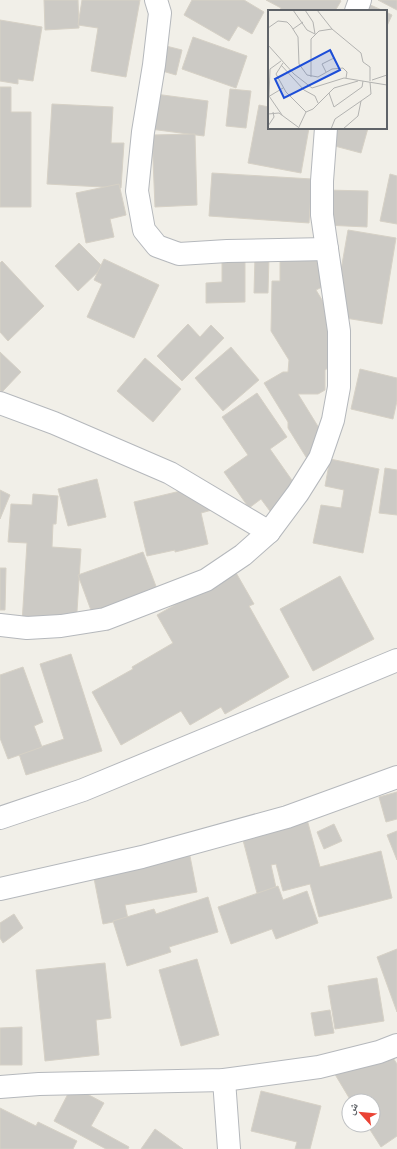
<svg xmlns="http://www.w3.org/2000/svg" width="397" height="1149" font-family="Roboto,'Noto Naskh Arabic',sans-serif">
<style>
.building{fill:#cccac5;stroke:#d6d1c6}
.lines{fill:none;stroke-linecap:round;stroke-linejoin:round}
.minor-casing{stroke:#b5b8bc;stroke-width:24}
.tertiary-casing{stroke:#b5b8bc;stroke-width:24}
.minor{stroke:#fff;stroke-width:22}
.tertiary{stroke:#fff;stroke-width:22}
.inset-road{fill:none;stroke:#b3b3b1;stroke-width:1}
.view{fill:#1d4ed8;fill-opacity:0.15;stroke:#1d4ed8;stroke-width:2}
.inset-edge{fill:none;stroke:#5f6368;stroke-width:2}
</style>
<rect width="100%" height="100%" fill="#f1efe8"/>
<g class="building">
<polygon points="44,0 78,0 79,28 45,30"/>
<polygon points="82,0 140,0 126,77 91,71 98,28 78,25"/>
<polygon points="192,0 244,0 264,12 252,34 238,26 229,41 184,15"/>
<polygon points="266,0 340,0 341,1 335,11 280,11 281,8"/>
<polygon points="359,0 384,11 351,11"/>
<polygon points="378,0 397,0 397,10"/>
<polygon points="386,12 392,15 386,28"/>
<polygon points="0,20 42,27 33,81 18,79 18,84 0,81"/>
<polygon points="193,37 247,56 236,88 182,69"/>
<polygon points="158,44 182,50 176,75 152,68"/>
<polygon points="0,87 11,87 11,112 31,112 31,207 0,207"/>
<polygon points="230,89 251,91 246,128 226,126"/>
<polygon points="155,94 208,101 204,136 150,129"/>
<polygon points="52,104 113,107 111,143 124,143 121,188 47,184"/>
<polygon points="259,105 269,107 269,128 309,128 301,173 248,163"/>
<polygon points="336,128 368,128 361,153 331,145"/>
<polygon points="195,134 197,205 155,207 152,135"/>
<polygon points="212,173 312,179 309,223 209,216"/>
<polygon points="390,174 397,176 397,224 380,221"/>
<polygon points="119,184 126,215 110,219 114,237 86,243 76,193"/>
<polygon points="326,190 368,191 367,227 325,225"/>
<polygon points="348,230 396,238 382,324 333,316"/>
<polygon points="79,243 103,267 78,291 55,266"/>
<polygon points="280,248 326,249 326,285 316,290 336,323 331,366 325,370 325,390 318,394 298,394 327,441 311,465 288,428 288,422 264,383 283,372 288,372 289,360 271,331 272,281 280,281"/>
<polygon points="255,256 269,256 268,293 254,293"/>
<polygon points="245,258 245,302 206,303 206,283 222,282 222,259"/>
<polygon points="104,259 159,285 134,338 87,317 102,284 94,280"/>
<polygon points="2,261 44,306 8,341 0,332 0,263"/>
<polygon points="188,324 200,337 211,325 224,338 182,381 157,356"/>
<polygon points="231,347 259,380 223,411 195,378"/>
<polygon points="0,352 21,372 2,392 0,390"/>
<polygon points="145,358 181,389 153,422 117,391"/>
<polygon points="360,369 397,378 397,401 393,419 351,409"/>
<polygon points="257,393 287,437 270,449 296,486 278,522 261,499 249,508 224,472 248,455 222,417"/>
<polygon points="330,459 379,469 363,553 313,543 321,505 341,508 344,490 325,486"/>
<polygon points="385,468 397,470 397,515 379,513"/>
<polygon points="97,479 106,517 68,526 58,489"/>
<polygon points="206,485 212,510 201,513 208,544 175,552 175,550 147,556 134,502"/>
<polygon points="0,490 10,495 0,519"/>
<polygon points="33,494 58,496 56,524 53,524 52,547 81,549 76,627 22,623 27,543 8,542 11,504 32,505"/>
<polygon points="143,552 157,589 92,613 78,575"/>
<polygon points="0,568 6,568 5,610 0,610"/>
<polygon points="235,571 254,604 249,606 289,677 225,714 221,707 190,725 181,711 121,745 92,692 133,669 132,667 173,643 157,615"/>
<polygon points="340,576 374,639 313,671 280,609"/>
<polygon points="71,654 102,751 26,775 19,754 64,739 40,664"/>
<polygon points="23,667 43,722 34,726 42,747 8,759 0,738 0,675"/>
<polygon points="397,792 397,819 386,822 379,797"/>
<polygon points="305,812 320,867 381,851 392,898 319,917 310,884 283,891 276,864 271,865 277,892 258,897 239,825"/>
<polygon points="334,824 342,841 324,849 317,832"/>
<polygon points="397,831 397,860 387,835"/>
<polygon points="187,841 197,892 125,905 128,919 103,924 90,858"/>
<polygon points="278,886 283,900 307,891 318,923 276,939 272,929 231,944 218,907"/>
<polygon points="208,897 218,932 169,947 171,952 127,966 113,921 154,909 156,914"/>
<polygon points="14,914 23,928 3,943 0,938 0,923"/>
<polygon points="397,949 397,1012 377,957"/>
<polygon points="197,959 219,1035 181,1046 159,970"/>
<polygon points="105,963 111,1018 96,1020 99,1055 45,1061 36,970"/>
<polygon points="377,978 384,1021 335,1029 328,986"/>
<polygon points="330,1010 334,1033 315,1036 311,1013"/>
<polygon points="22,1027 22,1065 0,1065 0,1028"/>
<polygon points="381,1039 397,1064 397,1136 381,1147 367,1125 373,1125 373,1101 351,1101 333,1071"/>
<polygon points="72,1086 104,1103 91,1126 129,1147 128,1149 106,1149 54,1121"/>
<polygon points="261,1091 321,1106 310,1149 295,1149 297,1142 251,1131"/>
<polygon points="0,1108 36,1126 38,1122 77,1141 73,1149 0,1149"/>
<polygon points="155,1129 183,1149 141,1149"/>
</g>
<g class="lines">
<g class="minor-casing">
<g id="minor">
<polyline points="156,0 160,13 154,65 143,132 137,191 144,230 157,246 179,254 227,251 327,249"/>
<polyline points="356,11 360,0"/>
<polyline points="0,403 54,423 170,473 269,532"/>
<polyline points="0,625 27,628 61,626 105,619 206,580 243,555 269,532 298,493 320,458 333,420 339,387 339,331 322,215 322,181 326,128"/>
<polyline points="0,889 142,857 287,817 397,777"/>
<polyline points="224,1080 229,1149"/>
<polyline points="0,1087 39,1084 224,1080 319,1067 379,1052 397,1045"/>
</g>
</g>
<g class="tertiary-casing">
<polyline id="tertiary" points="0,818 83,790 397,660"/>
</g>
<use href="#minor" class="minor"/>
<use href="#tertiary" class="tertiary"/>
</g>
<g transform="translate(268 10)">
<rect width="119" height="119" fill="#f1efe8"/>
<path class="inset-road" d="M25 0 39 20 47 24M37 0 45 12 47 24M49 0 64 19 93 43 95 52 102 57V71M0 18 10 11 19 12 23 16 30 27 31 54 39 65 50 67 64 59 75 58 79 62 78 68M25 19 35 12M0 35 26 64 44 78 76 68 119 75M13 51 2 59 1 86 14 105M15 53 8 64 18 82 38 102 45 99 66 78 90 71M13 55 36 80 47 86 50 93M58 62 54 54 66 48 63 40M43 67V29L51 21 64 19M104 70 119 65M61 83 66 97 94 77 95 71M0 87 15 78M0 104 11 103 30 117M0 116 6 107 5 102M30 119 38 102M63 119 67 109 93 91M75 119 90 106 93 91 103 84 102 72"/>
<path class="view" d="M62 40 72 60 16 88 7 69Z"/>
<rect width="119" height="119" class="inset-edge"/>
</g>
<g transform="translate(361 1113) rotate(297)"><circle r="19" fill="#ffffff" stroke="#bfc1c3"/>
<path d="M0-3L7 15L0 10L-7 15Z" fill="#ea4335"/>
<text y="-6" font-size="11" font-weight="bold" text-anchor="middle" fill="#5f6368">ش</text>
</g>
</svg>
